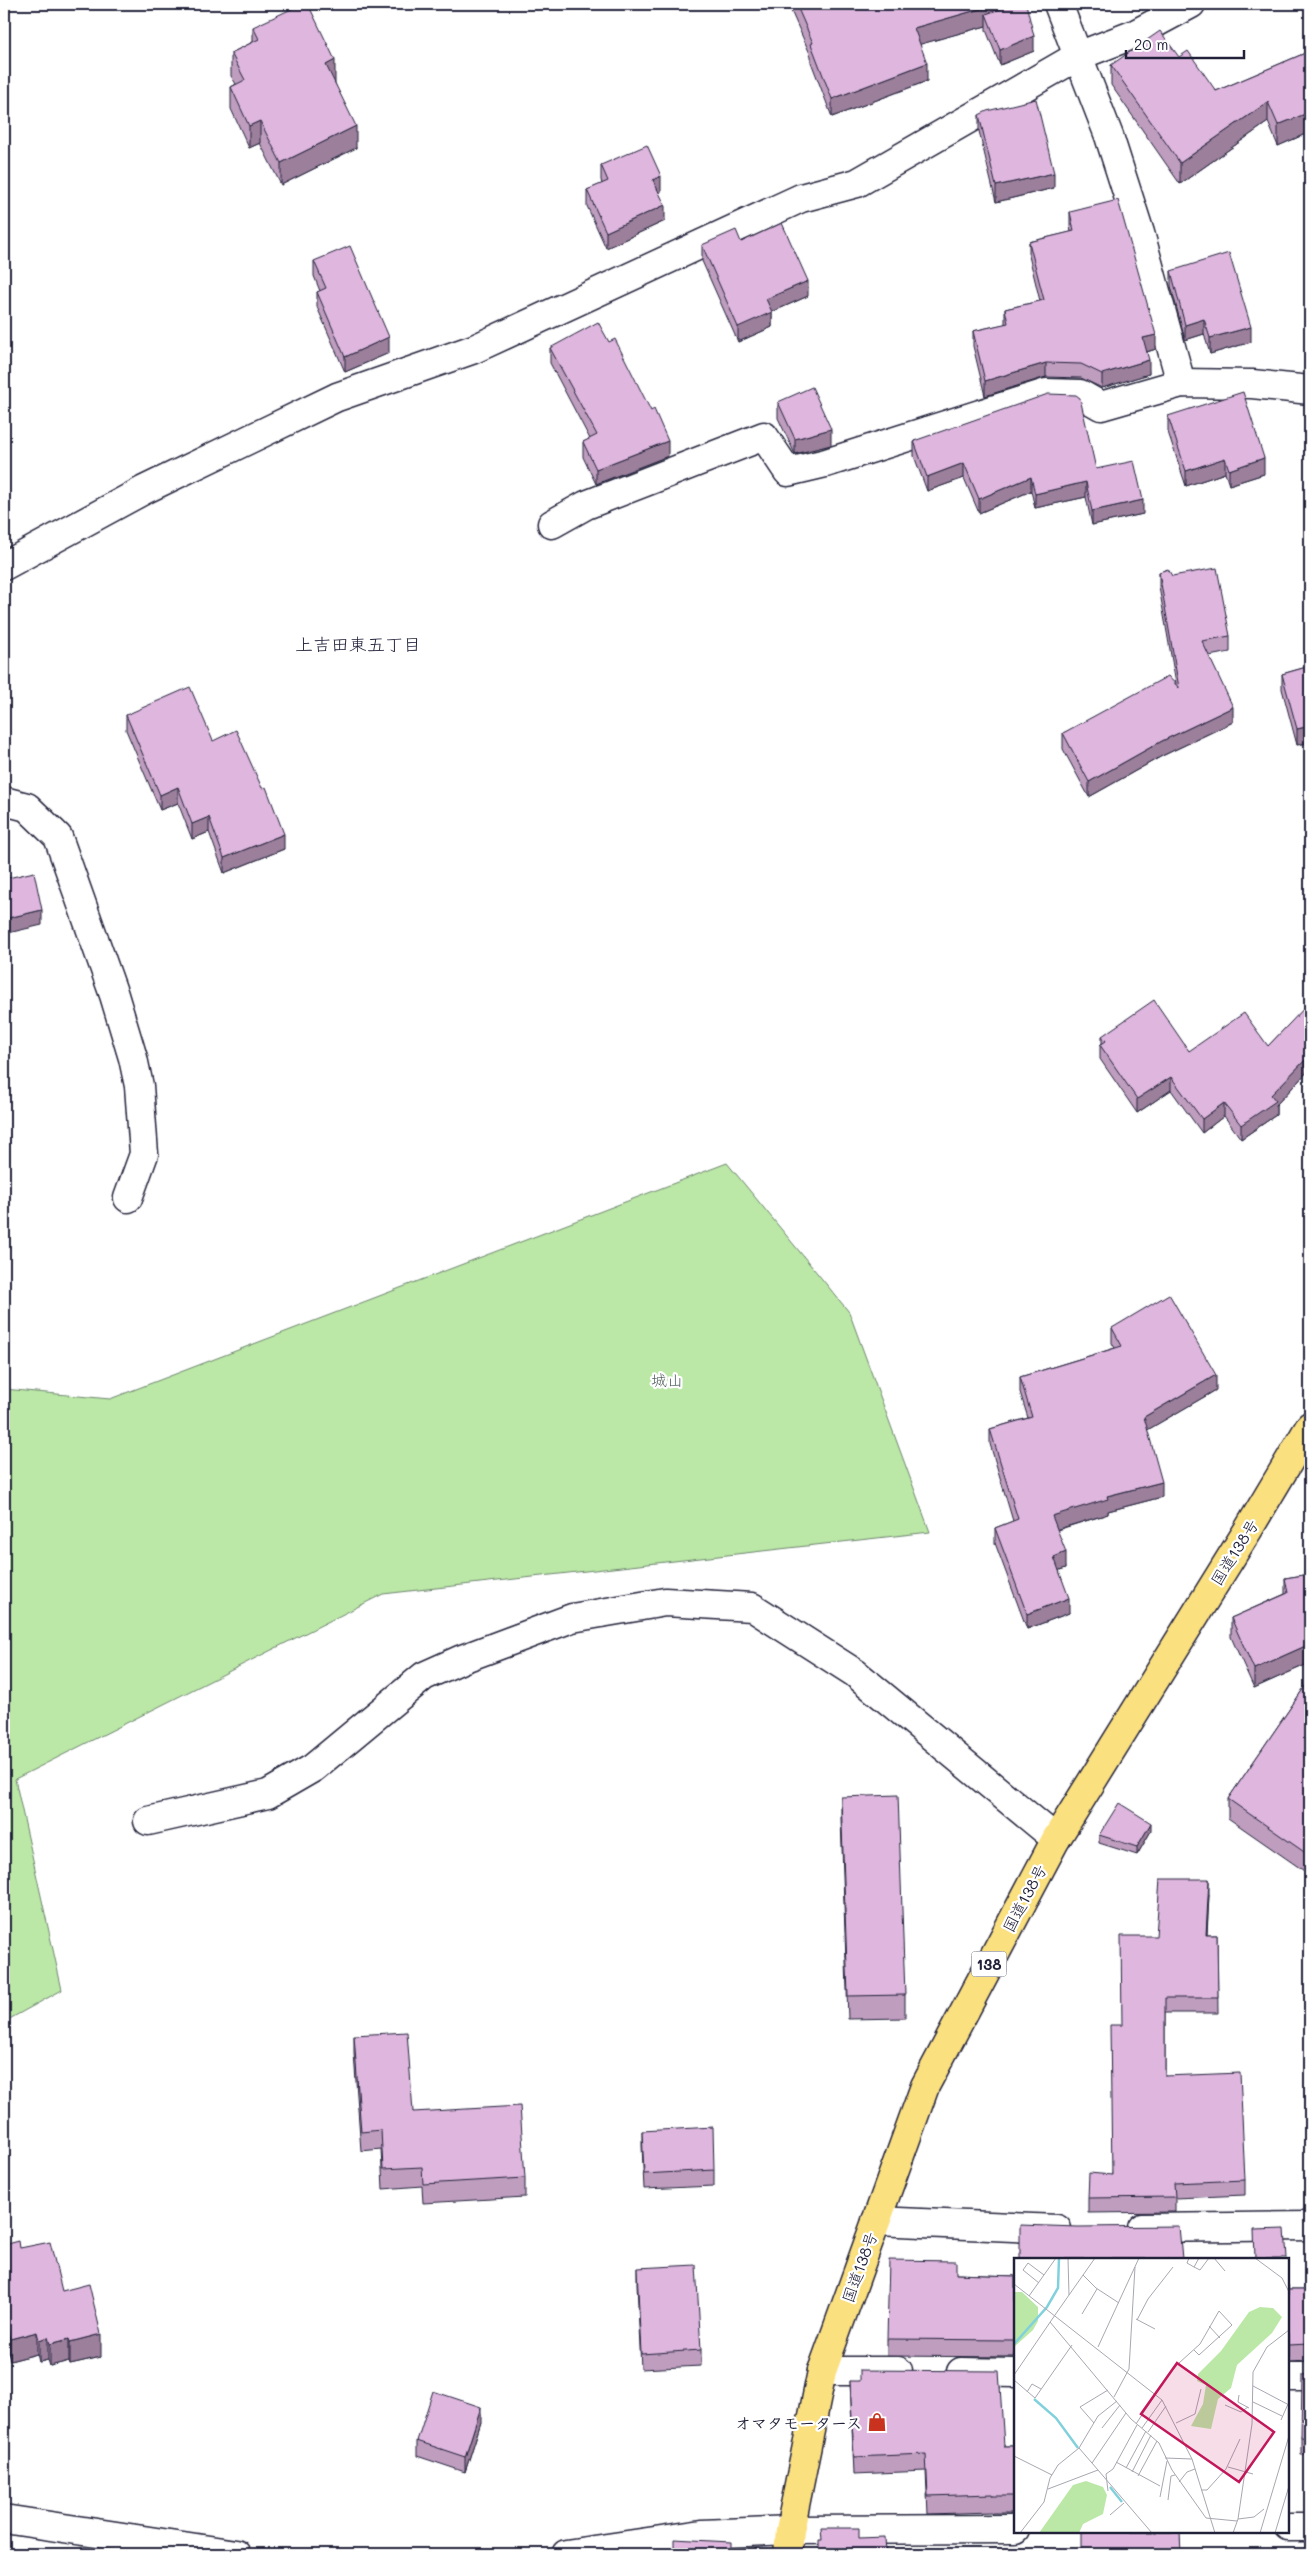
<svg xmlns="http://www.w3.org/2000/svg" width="1314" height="2558" font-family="Mali,'Klee One',sans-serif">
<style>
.green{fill:#bbe8a6;stroke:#6e8570}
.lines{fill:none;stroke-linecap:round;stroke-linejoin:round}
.street-casing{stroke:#22223b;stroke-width:31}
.secondary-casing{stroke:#22223b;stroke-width:31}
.highway-casing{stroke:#22223b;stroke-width:31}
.street{stroke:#fff;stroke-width:28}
.secondary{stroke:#fff;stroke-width:28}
.highway{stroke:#fbe080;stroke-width:28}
.wall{fill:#bf9dbf;stroke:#22223b}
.shaded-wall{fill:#9b7f9b;stroke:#22223b}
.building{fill:#deb6de;stroke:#22223b}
.labels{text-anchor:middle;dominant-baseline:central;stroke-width:4.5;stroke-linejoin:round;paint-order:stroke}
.shield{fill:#fff;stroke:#646476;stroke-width:1}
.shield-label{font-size:15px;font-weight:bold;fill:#22223b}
.park-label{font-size:16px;fill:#505d5b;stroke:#fff}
.street-label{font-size:16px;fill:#22223b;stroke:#fff}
.poi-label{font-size:16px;font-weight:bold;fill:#22223b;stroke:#fff;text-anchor:end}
.neighbourhood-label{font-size:18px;fill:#22223b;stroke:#fff}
.inset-river{fill:none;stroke:#81d1dc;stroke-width:2.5}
.inset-road{fill:none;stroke:#a7a7b1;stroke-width:1}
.view{fill:#c2185b;fill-opacity:0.15;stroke:#c2185b;stroke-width:2.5}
.inset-edge{fill:none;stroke:#22223b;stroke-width:2.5}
</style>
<rect width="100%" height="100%" fill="#fff"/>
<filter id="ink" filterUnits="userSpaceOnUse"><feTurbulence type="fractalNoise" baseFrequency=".02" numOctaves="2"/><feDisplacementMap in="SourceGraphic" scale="10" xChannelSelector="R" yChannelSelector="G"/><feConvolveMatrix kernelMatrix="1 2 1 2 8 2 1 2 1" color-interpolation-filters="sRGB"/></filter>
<g filter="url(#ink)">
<polygon class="green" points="727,1163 849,1312 930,1532 383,1594 15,1779 62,1990 4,2022 4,1389 110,1399"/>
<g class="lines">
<g class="street-casing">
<g id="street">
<polyline points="1058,4 1109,136 1140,233 1181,383"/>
<polyline points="552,524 586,505 764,436 788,472 826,463 1046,393 1080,394 1101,406 1181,383 1252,384 1310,390"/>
<polyline points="4,566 144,490 337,397 474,349 801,198 857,183 1078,56 1135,34 1191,4"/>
<polyline points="4,801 27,807 58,837 114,995 133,1058 139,1086 144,1154 128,1198"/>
<polyline points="876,2221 1057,2229"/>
<polyline points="1142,2228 1310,2226"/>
<polyline points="822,2371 898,2371"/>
<polyline points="961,2372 1015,2373"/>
<polyline points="1288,2377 1310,2377"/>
<polyline points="4,2519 236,2554"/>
<polyline points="1288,2527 1310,2527"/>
<polyline points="566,2554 702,2534 790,2530 1015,2529"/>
</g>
</g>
<g class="secondary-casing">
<polyline id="secondary" points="148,1821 268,1794 313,1768 424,1676 462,1659 572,1618 665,1602 752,1607 855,1673 1056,1839"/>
</g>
<g class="highway-casing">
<polyline id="highway" points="788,2554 790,2530 822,2371 925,2086 1056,1839 1248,1530 1310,1426"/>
</g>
<use href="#street" class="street"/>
<use href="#secondary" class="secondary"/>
<use href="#highway" class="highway"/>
</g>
<g class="wall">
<polygon points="788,4 993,4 994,12 1034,51 1000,65 986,30 986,26 920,44 927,81 832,117 811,62 811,56"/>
<polygon points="253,27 335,83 356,148 281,185 260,143 249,148 231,109 231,87 236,84 231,76 231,53 253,42"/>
<polygon points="1310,51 1310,132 1278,146 1268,122 1180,184 1111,85 1111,65 1179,57 1216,91"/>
<polygon points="979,115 1054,188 996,202 979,131"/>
<polygon points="601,165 661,192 659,193 665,221 606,248 587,206 587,190 602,184 601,180"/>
<polygon points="1070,212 1156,349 1147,352 1149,374 1102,388 1081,378 1046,377 985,396 973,346 973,331 1005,324 1005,309 1040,301 1029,256 1029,242 1071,232 1070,226"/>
<polygon points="741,242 808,296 772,312 772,327 738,342 702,261 702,245"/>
<polygon points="314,261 389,353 345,372 317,307 317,292 320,291 314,276"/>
<polygon points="1171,271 1251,342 1210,354 1204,334 1185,340 1171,286"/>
<polygon points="550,348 668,456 596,484 583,457 583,442 590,439 550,363"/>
<polygon points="778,402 831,445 795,454 778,418"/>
<polygon points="1168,416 1264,474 1229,485 1225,473 1186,486 1168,432"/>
<polygon points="914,441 1096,469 1143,514 1092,525 1086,497 1035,508 1031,491 979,513 964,478 927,491 914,456"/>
<polygon points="1159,572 1172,576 1230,636 1230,652 1209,656 1233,722 1162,756 1089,797 1063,749 1063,733 1176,684 1159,587"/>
<polygon points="1310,666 1310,742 1297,745 1282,689 1282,674"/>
<polygon points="126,715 213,741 284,849 224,873 209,832 192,839 178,803 160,810 126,730"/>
<polygon points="1310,1003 1310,1069 1276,1105 1276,1115 1241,1139 1224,1116 1202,1133 1171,1090 1137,1113 1100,1059 1100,1045 1102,1043 1102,1036 1189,1051 1268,1046"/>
<polygon points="1310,1219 1310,1239 1308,1238 1308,1222"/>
<polygon points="1112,1328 1216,1390 1147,1430 1162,1497 1108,1511 1108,1514 1057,1530 1066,1568 1059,1570 1069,1613 1027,1629 995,1543 995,1528 1013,1521 990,1444 990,1429 1028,1418 1020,1392 1020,1377 1115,1348 1112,1343"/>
<polygon points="1310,1574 1310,1663 1254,1688 1231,1637 1231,1618 1285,1594 1285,1578"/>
<polygon points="1310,1679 1310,1875 1228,1818 1228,1799"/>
<polygon points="841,1797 905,1995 905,2018 848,2019 841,1819"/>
<polygon points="1151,1831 1137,1855 1099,1843 1099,1835"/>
<polygon points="1209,1894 1207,1935 1217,1935 1218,2013 1165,2013 1165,2076 1245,2180 1245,2195 1175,2198 1175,2212 1088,2213 1088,2198 1112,2175 1122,2025"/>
<polygon points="354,2035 413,2112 525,2178 525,2197 423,2203 422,2186 383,2189 381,2149 361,2151 354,2054"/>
<polygon points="642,2131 714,2170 714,2186 644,2189 642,2146"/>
<polygon points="4,2245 20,2248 62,2291 101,2357 70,2364 69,2361 50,2366 48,2360 39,2362 37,2354 10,2361 4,2336"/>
<polygon points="637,2268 701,2350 701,2366 641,2369 637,2284"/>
<polygon points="956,2274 1015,2276 1015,2357 887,2356 887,2339"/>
<polygon points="1288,2285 1288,2290 1310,2290 1310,2361 1288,2362"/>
<polygon points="1310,2374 1310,2455 1301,2455 1301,2437"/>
<polygon points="850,2381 1004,2446 1015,2446 1015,2513 993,2513 992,2512 928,2514 926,2471 854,2474"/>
<polygon points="481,2422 465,2472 417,2456 417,2441"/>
</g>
<g class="shaded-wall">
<polygon points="994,5 994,23 986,14 986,26 914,46 914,28"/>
<polygon points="1034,36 1034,51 1000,65 1000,50"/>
<polygon points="335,60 335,83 326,88 326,65"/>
<polygon points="927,63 927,81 832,117 832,99"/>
<polygon points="1268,102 1268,122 1180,184 1180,163"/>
<polygon points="1310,112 1310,132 1278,146 1278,125"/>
<polygon points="260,121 260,143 249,148 249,126"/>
<polygon points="356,126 356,148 281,185 281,163"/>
<polygon points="1054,173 1054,188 996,202 996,186"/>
<polygon points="661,176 661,192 653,195 653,180"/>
<polygon points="665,205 665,221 606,248 606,232"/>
<polygon points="808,281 808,296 772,312 772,327 738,342 738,327 766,299"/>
<polygon points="1204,319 1204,334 1185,340 1185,325"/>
<polygon points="1251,327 1251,342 1210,354 1210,338"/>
<polygon points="1156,335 1156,349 1143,353 1143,338"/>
<polygon points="389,337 389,353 345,372 345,357"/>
<polygon points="1149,360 1149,374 1102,388 1102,374"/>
<polygon points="1046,363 1046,377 985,396 985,381"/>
<polygon points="831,429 831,445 795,454 795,439"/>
<polygon points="668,441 668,456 596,484 596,469"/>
<polygon points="1225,458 1225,473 1186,486 1186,471"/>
<polygon points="1264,458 1264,474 1229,485 1229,470"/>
<polygon points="964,463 964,478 927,491 927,477"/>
<polygon points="1031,477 1031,491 979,513 979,499"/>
<polygon points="1086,482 1086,497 1035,508 1035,494"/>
<polygon points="1143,500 1143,514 1092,525 1092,511"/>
<polygon points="1233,707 1233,722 1162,756 1089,797 1089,782 1162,741"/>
<polygon points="1310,726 1310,742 1297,745 1297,729"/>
<polygon points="178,787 178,803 160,810 160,795"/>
<polygon points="209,817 209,832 192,839 192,824"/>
<polygon points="284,834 284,849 224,873 224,858"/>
<polygon points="42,910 42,925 4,934 4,919"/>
<polygon points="1310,1055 1310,1069 1276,1105 1276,1115 1241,1139 1241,1125"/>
<polygon points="1171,1077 1171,1090 1137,1113 1137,1099"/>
<polygon points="1224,1103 1224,1116 1202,1133 1202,1119"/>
<polygon points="1216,1375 1216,1390 1144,1432 1144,1417"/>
<polygon points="1162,1482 1162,1497 1108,1511 1108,1514 1052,1531 1052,1516 1107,1496"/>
<polygon points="1066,1552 1066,1568 1054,1572 1054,1557"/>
<polygon points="1069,1598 1069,1613 1027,1629 1027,1614"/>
<polygon points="1310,1644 1310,1663 1254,1688 1254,1669"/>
<polygon points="1151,1823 1151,1831 1137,1855 1137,1847"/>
<polygon points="1209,1879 1209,1894 1206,1950 1206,1935"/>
<polygon points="37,2332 37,2354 10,2361 10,2339"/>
<polygon points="101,2334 101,2357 70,2364 70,2342"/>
<polygon points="48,2337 48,2360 39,2362 39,2340"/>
<polygon points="69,2339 69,2361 50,2366 50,2344"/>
<polygon points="481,2407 481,2422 465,2472 465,2457"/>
</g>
<g class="building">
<polygon points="302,4 308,4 335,60 326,65 356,126 281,163 260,121 249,126 231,87 245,80 231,53 259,39 253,27"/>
<polygon points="796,4 993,4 994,5 914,28 927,63 832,99 811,44 813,43"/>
<polygon points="1014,4 1026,4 1034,36 1000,50 986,14"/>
<polygon points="1160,31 1179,57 1188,51 1216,91 1310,51 1310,112 1278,125 1268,102 1180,163 1111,65"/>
<polygon points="1036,99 1054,173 996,186 979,115 987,111"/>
<polygon points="647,145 661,176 653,180 665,205 606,232 587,190 608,181 601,165"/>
<polygon points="1118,200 1156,335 1143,338 1149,360 1102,374 1081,364 1046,363 985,381 973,331 1008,323 1005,309 1044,300 1029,242 1074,231 1070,212"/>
<polygon points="782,223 808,281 766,299 772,312 738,327 702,245 736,230 741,242"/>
<polygon points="350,246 389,337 345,357 317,292 326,288 314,261"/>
<polygon points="1229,253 1251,327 1210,338 1204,319 1185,325 1171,271"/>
<polygon points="598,322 609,342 615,339 651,411 654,409 668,441 596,469 583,442 597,435 550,348"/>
<polygon points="812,387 831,429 795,439 778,402"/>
<polygon points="1243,392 1264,458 1229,470 1225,458 1186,471 1168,416"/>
<polygon points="1048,394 1076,395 1080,398 1096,469 1134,461 1143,500 1092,511 1086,482 1035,494 1031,477 979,499 964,463 927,477 914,441"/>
<polygon points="1217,568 1230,636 1202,641 1233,707 1162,741 1089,782 1063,733 1168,676 1179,688 1159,572 1168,569 1172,576"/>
<polygon points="1310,666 1310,726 1297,729 1282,674"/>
<polygon points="190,687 213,741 236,730 262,788 266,787 284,834 224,858 209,817 192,824 178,787 160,795 126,715"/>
<polygon points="4,865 5,865 8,878 34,872 42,910 4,919"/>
<polygon points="1154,1000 1189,1051 1244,1013 1268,1046 1310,1002 1310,1055 1271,1095 1276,1101 1241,1125 1224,1103 1202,1119 1171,1077 1137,1099 1100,1045 1106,1041 1102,1036"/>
<polygon points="1169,1294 1216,1375 1144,1417 1162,1482 1107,1496 1108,1499 1052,1516 1066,1552 1054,1557 1069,1598 1027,1614 995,1528 1018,1519 990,1429 1032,1417 1020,1377 1122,1346 1112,1328"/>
<polygon points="1310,1574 1310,1644 1254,1669 1231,1618 1288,1593 1285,1578"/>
<polygon points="1310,1679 1310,1856 1228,1799"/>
<polygon points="898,1795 905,1995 848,1996 841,1797"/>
<polygon points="1119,1803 1151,1823 1137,1847 1099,1835"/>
<polygon points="1160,1879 1209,1879 1206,1935 1217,1935 1218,1998 1165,1998 1165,2076 1240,2073 1245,2180 1174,2183 1175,2197 1088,2198 1089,2173 1112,2175 1110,2025 1122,2025 1121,1936 1156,1936"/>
<polygon points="407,2032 413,2112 520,2106 525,2178 423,2184 422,2167 383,2169 381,2130 361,2132 354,2035"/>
<polygon points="713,2127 714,2170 644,2174 642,2131"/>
<polygon points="1020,2225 1078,2227 1179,2226 1182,2259 1020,2259"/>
<polygon points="1285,2229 1287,2259 1255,2259 1254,2230"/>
<polygon points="19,2241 20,2248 50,2242 62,2291 89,2284 101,2334 70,2342 69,2339 50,2344 48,2337 39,2340 37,2332 10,2339 4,2314 4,2245"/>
<polygon points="889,2260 956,2261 956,2274 1015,2276 1015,2340 887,2339"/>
<polygon points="696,2265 701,2350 641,2354 637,2268"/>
<polygon points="1288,2285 1288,2290 1310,2290 1310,2344 1288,2345"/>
<polygon points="860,2370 999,2371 1004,2446 1015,2446 1015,2496 993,2496 992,2494 928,2496 926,2454 854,2457 850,2381 860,2381"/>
<polygon points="1310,2374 1310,2438 1301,2437 1302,2375"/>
<polygon points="433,2391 481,2407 465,2457 417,2441"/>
<polygon points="821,2528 859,2528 859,2538 885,2537 886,2554 819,2554 819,2540 822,2540"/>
<polygon points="1081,2532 1180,2532 1181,2554 1081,2554"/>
<polygon points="674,2539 731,2542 731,2554 674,2554"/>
<polygon points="606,2551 605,2554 566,2554"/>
</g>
</g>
<defs>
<g id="shop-bare" transform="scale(1.5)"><path d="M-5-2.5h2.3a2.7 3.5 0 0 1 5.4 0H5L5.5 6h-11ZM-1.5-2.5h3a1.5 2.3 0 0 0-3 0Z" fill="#c8321e" stroke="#fff" stroke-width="2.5" paint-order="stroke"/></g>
</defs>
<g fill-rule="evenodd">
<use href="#shop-bare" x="877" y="2422"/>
</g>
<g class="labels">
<rect class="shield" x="971.5" y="1951.5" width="35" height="25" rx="4"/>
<g class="shield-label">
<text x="989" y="1964">138</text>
</g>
<g class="park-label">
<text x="667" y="1379">城山</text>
</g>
<g class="street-label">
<text transform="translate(1234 1552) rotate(-58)">国道138号</text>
<text transform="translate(1024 1898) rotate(-62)">国道138号</text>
<text transform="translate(859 2267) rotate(-70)">国道138号</text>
</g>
<g class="poi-label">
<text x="862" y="2422">オマタモータース</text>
</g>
<g class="neighbourhood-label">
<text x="358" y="644">上吉田東五丁目</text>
</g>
</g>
<g transform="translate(1014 2258)">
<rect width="275" height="275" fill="#fff"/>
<path d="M0 34H8L24 49V63L19 72 0 89ZM246 49 259 50 268 59 258 75 223 107 217 130 204 141 197 171 177 168 189 146 192 127 183 123 184 116 207 93 235 54ZM72 223 89 229 93 237 89 256 69 266 65 275H25L59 227Z" fill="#bbe8a6"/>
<path class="inset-river" d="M0 86 33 49 44 30 45 0M20 141 42 160 64 190M96 229 108 244"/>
<path class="inset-road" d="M54 0 55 37M175 0 173 5 180 9 185 0M200 0 211 13M241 0 268 20 275 34M180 9 186 12 195 0M69 17 82 30 105 45M25 25 9 12 14 5 30 17M0 26 148 142 178 201 201 275M15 38 42 0M68 56 83 31M41 57 81 0M122 61 141 71M123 62 134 41 159 9M36 64 117 161 145 185 158 212 192 260 223 263M195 68 206 80M84 89 125 0M0 117 41 57M0 122 21 140 58 87M239 128 275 147M13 134 18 126 27 131M225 137 224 144 235 150M100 139 115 111 121 9M239 144 268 158M211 147 227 154 234 149M267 162 274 146M80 165 66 149 94 132M162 165 181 156 187 131M122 166 154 117 165 105 186 86 205 53 218 67 185 97 180 92M88 170 106 147M128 170 148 142M134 174 152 148M65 190 84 212M0 198 38 217M151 200 178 201M102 204 146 228M78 205 112 155M214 209 239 216M112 210 132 173M118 214 137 177M124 218 143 183M165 224 173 214 181 211M34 231 84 212 138 275M187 232H193L212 211 226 181M94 233 92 216 99 211 123 167M146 239 153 203M154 242 157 218 161 217M96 257 110 245M224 261 240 259 250 251M6 275 30 244 36 220 44 207 65 190 84 158 103 143M219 275 224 261 238 166 239 114 253 89 275 72M246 275 275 178M261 275 275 228"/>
<path class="view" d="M163 105 260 174 225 224 127 156Z"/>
<rect width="275" height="275" class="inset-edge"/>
</g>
<rect width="1314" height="2558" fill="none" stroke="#fff" stroke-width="20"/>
<rect x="10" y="10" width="1294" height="2538" fill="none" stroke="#22223b" stroke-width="2" filter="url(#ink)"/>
<path d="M1126 50v8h118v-8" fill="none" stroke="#22223b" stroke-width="2.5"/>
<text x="1134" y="50" font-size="15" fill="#22223b" stroke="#ffffff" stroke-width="4" paint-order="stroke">20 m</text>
</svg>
